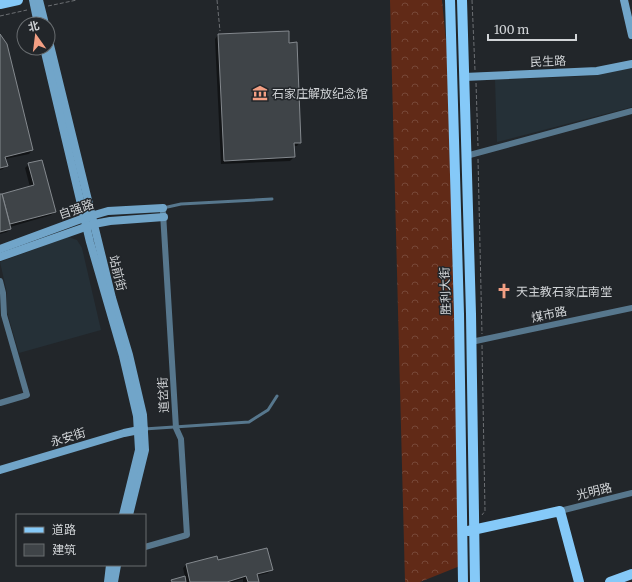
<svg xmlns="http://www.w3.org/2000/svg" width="632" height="582" font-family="Merriweather,'Noto Sans SC',serif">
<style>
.built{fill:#253037}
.forest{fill:url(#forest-crowns)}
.shadow{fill:#0007}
.building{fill:#3f4448;stroke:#84898e}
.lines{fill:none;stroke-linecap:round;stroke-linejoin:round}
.path{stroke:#6c6f73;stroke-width:1;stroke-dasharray:4 2;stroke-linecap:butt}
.lane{stroke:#57778d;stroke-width:3}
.street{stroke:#57778d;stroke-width:6}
.secondary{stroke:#71a5c9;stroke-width:8}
.primary{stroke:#85c9f8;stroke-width:10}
.labels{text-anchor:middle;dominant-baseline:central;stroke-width:3;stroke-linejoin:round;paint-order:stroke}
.street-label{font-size:12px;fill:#d1d4d7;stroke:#22262a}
.poi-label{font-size:12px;fill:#d1d4d7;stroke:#22262a;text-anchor:start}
</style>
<defs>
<pattern id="forest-crowns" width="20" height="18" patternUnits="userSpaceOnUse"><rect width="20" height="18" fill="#612a17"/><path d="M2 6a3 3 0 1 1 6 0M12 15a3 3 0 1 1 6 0" fill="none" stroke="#774838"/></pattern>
</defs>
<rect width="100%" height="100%" fill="#22262a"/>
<g class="built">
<polygon points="632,67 632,107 497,142 495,80 589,76"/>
<polygon points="68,237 77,240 82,248 101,330 19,353 7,312 7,293 0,262"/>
</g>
<polygon class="forest" points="390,0 442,0 448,62 460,566 420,582 405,582"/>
<g class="shadow">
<polygon points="0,35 32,150 29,154 5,159 6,166 3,169 0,170"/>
<polygon points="218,35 300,142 297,146 293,146 294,157 290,161 221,164 215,39"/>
<polygon points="29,164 55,212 51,215 10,227 10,229 7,232 0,234 0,195 30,187 25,168"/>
<polygon points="217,562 272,569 268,573 256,576 257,582 243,582 243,579 232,582 170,582 185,577 183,568 186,565"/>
</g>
<g class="building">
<polygon points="289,31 289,43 297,42 301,143 294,143 295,157 224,161 218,34"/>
<polygon points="0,34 7,44 33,150 5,157 8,166 0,168"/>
<polygon points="42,160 56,212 10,224 2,194 34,185 28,163"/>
<polygon points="0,194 2,194 11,229 0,232"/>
<polygon points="267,548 273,570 257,574 259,582 248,582 246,576 227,582 190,582 186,564 217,556 218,560"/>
<polygon points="185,576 186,582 172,582 171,580"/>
</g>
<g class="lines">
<g class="path">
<polyline points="217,0 220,31"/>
<polyline points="472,0 475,70"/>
<polyline points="48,6 77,0"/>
<polyline points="0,16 27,10"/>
<polyline points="476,83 478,146"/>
<polyline points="478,159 482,334"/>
<polyline points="482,345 485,511 482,515"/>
</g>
<g class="lane">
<polyline points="163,208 181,204 272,199"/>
<polyline points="144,429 249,422 268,410 277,396"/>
</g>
<g class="street">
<polyline points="466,156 632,111"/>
<polyline points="0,281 3,293 4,315 27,395 0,403"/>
<polyline points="471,342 632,308"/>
<polyline points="560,511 632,493"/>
<polyline points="145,547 187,535 181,439 176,428 163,213"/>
</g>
<g class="secondary">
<polyline points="33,0 38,24"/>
<polyline points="39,0 45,24"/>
<polyline points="624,0 632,35"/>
<polyline points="48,37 112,298 129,355 143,415 145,450 129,515"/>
<polyline points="44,48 90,242 123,356 137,416 139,450 123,515"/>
<polyline points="464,77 597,71 632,64"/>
<polyline points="0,249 84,218 108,211 163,208"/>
<polyline points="0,257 94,224 110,221 164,217"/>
<polyline points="0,470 124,433 144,429"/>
<polyline points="108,582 110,565"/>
<polyline points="114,582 117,565"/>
</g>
<g class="primary">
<polyline points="450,0 459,314 463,582"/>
<polyline points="462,0 471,314 475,582"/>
<polyline points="0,4 18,0"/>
<polyline points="468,531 560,511 579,582"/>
<polyline points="610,582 632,574"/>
</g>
</g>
<defs>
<g id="museum-bare" transform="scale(1.2)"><path d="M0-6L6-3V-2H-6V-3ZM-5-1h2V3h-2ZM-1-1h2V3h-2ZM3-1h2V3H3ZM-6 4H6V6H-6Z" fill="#f39f83" stroke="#22262a" stroke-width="2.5" paint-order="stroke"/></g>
<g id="church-bare" transform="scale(1.2)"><path d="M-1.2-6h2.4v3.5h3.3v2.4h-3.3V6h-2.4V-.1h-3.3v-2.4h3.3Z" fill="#f39f83" stroke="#22262a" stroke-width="2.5" paint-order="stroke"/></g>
</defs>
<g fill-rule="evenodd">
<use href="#museum-bare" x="260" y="93"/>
<use href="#church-bare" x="504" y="291"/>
</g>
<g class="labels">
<g class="street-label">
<text transform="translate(548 61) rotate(-2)">民生路</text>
<text transform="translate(76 209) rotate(-19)">自强路</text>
<text transform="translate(118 273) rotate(76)">站前街</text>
<text transform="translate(445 291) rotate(-92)">胜利大街</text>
<text transform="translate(549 314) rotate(-12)">煤市路</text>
<text transform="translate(163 395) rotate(-93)">道岔街</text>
<text transform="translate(68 437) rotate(-17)">永安街</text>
<text transform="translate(594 491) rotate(-14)">光明路</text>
</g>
<g class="poi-label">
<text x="272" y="93">石家庄解放纪念馆</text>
<text x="516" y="291">天主教石家庄南堂</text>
</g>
</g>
<rect x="16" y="514" width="130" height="52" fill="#22262a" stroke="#686c6f"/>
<rect x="24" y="527" width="20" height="6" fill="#85c9f8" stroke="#686c6f"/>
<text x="52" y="534" font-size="12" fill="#d1d4d7">道路</text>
<rect x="24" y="544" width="20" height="12" fill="#3f4448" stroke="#686c6f"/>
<text x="52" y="554" font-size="12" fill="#d1d4d7">建筑</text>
<g transform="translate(36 36) rotate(346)"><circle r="19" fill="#22262a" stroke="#686c6f"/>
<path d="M0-3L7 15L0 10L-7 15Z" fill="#f39f83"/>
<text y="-6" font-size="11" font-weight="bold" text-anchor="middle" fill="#d1d4d7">北</text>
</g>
<path d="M488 34v6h88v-6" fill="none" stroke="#d1d4d7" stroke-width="2"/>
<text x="494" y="34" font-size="12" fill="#d1d4d7" stroke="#22262a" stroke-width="3" paint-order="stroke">100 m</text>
</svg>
